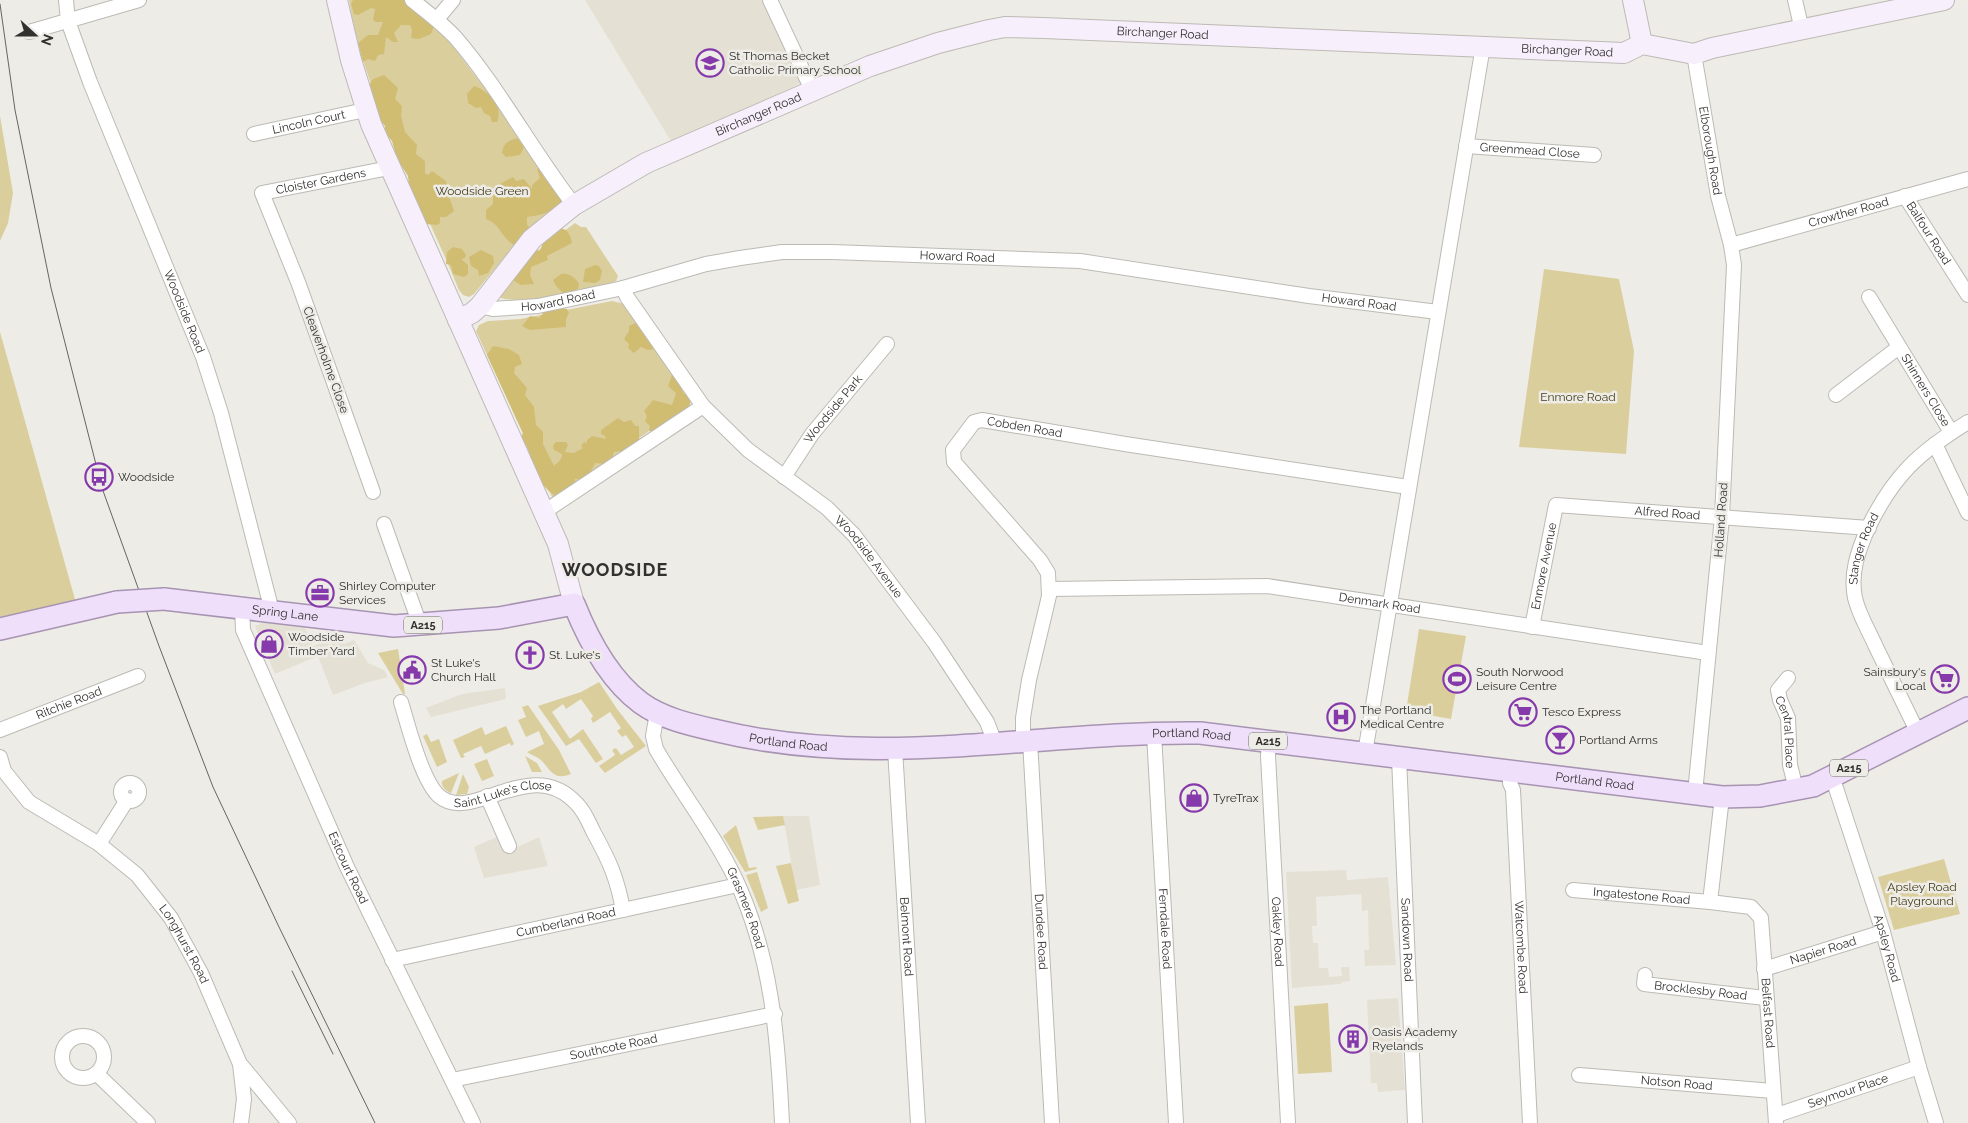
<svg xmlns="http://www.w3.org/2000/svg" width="1968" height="1123" font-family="Raleway,sans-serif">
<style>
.built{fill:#e4e1d4}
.green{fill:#dbce9d}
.forest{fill:#d1bd71}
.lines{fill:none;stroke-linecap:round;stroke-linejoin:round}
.street-casing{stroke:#bcbab4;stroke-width:16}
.secondary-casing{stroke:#bcbab4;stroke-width:22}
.primary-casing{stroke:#a794b2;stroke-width:24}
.street{stroke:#fff;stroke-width:14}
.secondary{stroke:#f8effd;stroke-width:20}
.primary{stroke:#f0dffb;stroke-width:21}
.tram{stroke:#666561;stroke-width:1}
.primary-bridge-casing{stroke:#a794b2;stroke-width:24;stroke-linecap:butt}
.primary-bridge{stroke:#f0dffb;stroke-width:21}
.labels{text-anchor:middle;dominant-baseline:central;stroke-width:5;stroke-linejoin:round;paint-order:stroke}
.shield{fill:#eeece6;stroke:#6a6966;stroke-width:1}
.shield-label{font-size:11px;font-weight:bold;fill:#32312f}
.street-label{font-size:12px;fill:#32312f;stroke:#eeece6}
.poi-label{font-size:12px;fill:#32312f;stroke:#eeece6;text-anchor:start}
.park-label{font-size:12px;fill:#433b19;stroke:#eeece6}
.district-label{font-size:18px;font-weight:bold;letter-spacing:1px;fill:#32312f;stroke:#eeece6}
</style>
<rect width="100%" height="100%" fill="#eeece6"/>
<g class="built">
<polygon points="585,0 769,0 803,76 801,83 672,143"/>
<polygon points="266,622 305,628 313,646 327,640 329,644 342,639 344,644 354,640 368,663 384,670 388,677 365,683 333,695 318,656 275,674 255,626"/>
<polygon points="505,688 506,699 431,717 426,708 462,694"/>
<polygon points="783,816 809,816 820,885 796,890"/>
<polygon points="499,836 509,846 517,847 539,837 548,866 484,878 474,847"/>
<polygon points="1346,870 1347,880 1388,877 1396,965 1365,966 1364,950 1369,950 1368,910 1362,911 1361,894 1316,897 1317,926 1312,926 1313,943 1318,943 1319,968 1328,968 1329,977 1342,976 1341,967 1349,967 1350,981 1341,982 1341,984 1292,988 1286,872"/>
<polygon points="1398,998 1405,1090 1378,1092 1377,1083 1371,1083 1367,1000"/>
</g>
<g class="green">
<path d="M349 0H406L449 41 507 118 562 200 511 249 474 294 469 297 463 295 459 290C421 196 365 100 349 0Z"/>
<polygon points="0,116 13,193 8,223 0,241"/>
<path d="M575 223 581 227H586L618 276 616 281C590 290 527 305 501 298L499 293 536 252Z"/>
<polygon points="1544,269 1619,279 1634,351 1626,454 1519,447"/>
<polygon points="612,301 625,304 689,395 686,405 553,499 476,331 479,325 488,321 520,319"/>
<polygon points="0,332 76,603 0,617"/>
<polygon points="1419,629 1466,636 1451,719 1406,711"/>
<polygon points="398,649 405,694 403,694 378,653"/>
<polygon points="599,682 617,709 646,746 605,773 599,766 615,755 612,750 616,748 621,755 634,747 626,735 622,737 617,731 621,728 610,712 593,723 591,719 593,716 581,699 566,709 563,704 552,712 570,739 583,729 603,759 596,763 579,739 566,746 538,706 581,692"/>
<path d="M528 705 559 750 571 774C553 781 551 770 541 760 538 757 531 755 527 752L544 744 539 731 526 737 518 720 526 717 522 707Z"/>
<polygon points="506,726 514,744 511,746 510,743 485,754 481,746 463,754 465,757 461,758 453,740 482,727 485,735"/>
<polygon points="427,734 431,742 439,739 447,762 437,767 423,736"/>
<polygon points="525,756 537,763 542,772 532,772"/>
<polygon points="487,759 494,776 482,781 474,764"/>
<path d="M459 773 451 793C446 791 441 787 442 781Z"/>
<polygon points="463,774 469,787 467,794 456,795"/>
<polygon points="783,816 785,825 758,830 753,817"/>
<polygon points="736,825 749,868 756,867 757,869 745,872 723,836"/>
<polygon points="1944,859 1960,914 1894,930 1878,877"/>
<polygon points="791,863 799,901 788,904 776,866"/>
<polygon points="757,872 768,908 761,912 746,875"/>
<polygon points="1328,1003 1332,1072 1298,1074 1294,1006"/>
</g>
<g class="forest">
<polygon points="353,0 405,0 434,26 431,34 419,39 411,38 412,30 410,25 401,25 394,33 398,42 393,42 386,37 384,54 378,55 375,61 368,59 363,62 358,43 368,35 378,35 383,22 376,22 373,20 375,9 371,8 358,15 354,14 351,4"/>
<polygon points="384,75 398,88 395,99 402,106 401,116 405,132 417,145 416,154 425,161 425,173 428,175 432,171 446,181 447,188 444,195 450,199 454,211 446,217 440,217 440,223 437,225 426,224 409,186 408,176 397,159 392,141 385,133 385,126 379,119 368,87 373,79"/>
<path d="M474 86C489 91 504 106 497 122H492L490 116 484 113 481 107 476 108 468 103 467 94Z"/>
<path d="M517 138 524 147 520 155 506 157 502 153C503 143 508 141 517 138Z"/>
<path d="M542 166 563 196C560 212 541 215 527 217V225L533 231 516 246C502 240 500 223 486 219V210L493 204V196L497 189 501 187 500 184 513 177 516 181 524 179 532 189V185L540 178 537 169Z"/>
<path d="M560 228C568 229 571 236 572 243L547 256 548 260 531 267 530 275 534 284 521 285 511 279 536 250 540 251 544 240 551 238V234Z"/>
<polygon points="453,247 462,249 466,255 465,258 461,259 468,265 468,274 464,277 453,274 451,265 446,264 447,252"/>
<polygon points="481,250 493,256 494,263 488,273 479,276 478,270 471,266 469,257"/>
<polygon points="595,265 599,266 602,271 600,280 595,283 583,282 585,269"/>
<path d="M561 274C569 273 575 277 579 284L578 289 565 295 556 286 553 280Z"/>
<polygon points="557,307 567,309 569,313 566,319 566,327 530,330 522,326 530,316 539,318 545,311"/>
<polygon points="637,322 657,345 654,349 648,350 641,347 634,353 628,348 629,344 624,339 629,331 629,326"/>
<path d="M493 346 509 349 519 355 522 364 515 367 514 373 527 388 525 395 534 407 536 425 543 432V444L554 466C558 462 562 460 562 454L554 450 553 445 556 442H566L568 445 565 452 574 453 583 448 581 446 584 442 587 443V440L592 436 606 439 605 436 601 434V430L618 418 624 422 631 420 635 426H639V441L625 451 614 452 612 459 605 464 595 463 589 475 584 479H575L576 485 554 495C539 485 533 467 528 450 527 445 523 443 521 437L523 433 487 355Z"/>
<polygon points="672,375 678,376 683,393 692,397 689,407 651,432 649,430 650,426 645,421 647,416 644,411 653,400 672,405 676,393 668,386"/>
</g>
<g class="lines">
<g class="street-casing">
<g id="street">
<path id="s1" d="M66 0 68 21 90 82 203 357 221 413 272 611"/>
<path d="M412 0C427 12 442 23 455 37 500 89 532 151 574 205"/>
<polyline points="770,0 813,92"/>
<polyline points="1795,0 1802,30"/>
<polyline points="437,19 453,0"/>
<polyline points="29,32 139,0"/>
<path id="s2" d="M1694 54 1718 196 1731 245 1734 265 1722 517 1695 793"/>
<path id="s3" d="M254 134 365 110"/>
<path id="s4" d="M1466 146 1594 155"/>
<path id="s5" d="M1905 196 1968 295"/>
<path id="s6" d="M1731 245 1968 179"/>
<path id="s7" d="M623 288 627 297 703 406 748 450 827 508 854 535 934 642 987 722 995 743"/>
<path id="s8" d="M1869 297 1951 432"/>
<path id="s9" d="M480 306 493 309 538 306 623 288 706 264 740 258 782 252H832L1080 261 1309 296 1438 312"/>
<polyline points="1836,395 1899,347"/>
<polyline points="1935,444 1968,513"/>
<path id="s10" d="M784 477 812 434 887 344"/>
<path id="s11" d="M373 492 298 282 262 193 389 168"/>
<polyline points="544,512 703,406"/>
<polyline points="384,524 420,625"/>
<path id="s12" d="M1049 589 1267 586 1708 653"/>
<path id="s13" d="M242 608 243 630 347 867 473 1123"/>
<path id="s14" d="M1532 627 1556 505 1869 528"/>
<path id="s15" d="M1788 678 1778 690 1780 700 1788 718 1790 765 1796 789"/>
<path id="s16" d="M401 702C408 725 422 781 439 796 472 825 531 753 577 804 585 812 589 823 594 833 610 862 617 878 623 910"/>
<path id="s17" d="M657 713 653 736 656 749C681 792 714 834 735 878 772 956 778 1039 782 1123"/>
<path id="s18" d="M0 730 138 676"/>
<path id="s19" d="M1918 733C1904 704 1890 676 1876 647 1869 631 1859 615 1855 598 1850 573 1858 551 1868 528 1893 476 1919 452 1968 422"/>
<path id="s20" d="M1154 734 1176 1123"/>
<path id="s21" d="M1030 741 1052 1123"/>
<path id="s22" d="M1269 741 1268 756 1288 1123"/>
<path id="s23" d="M1023 742V718L1029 680 1049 596 1048 573 1040 560 954 462 953 450 974 422 982 420 1125 444 1408 487"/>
<path id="s24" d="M895 749 918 1123"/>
<polyline points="1365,753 1483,46"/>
<path id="s25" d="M0 757 4 771 29 802 99 844 137 875 171 918 201 973 240 1064 244 1099 241 1123"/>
<path id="s26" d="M1399 758 1415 1123"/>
<path id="s27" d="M1510 772V783L1513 790 1530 1123"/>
<path id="s28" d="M1832 776 1883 932 1919 1067 1936 1123"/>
<circle cx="130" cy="792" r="9"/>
<polyline points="487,796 509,846"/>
<polyline points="99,844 127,800"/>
<path id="s29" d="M1573 890 1710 902 1751 907 1761 918 1776 1123"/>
<polyline points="1710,902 1722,797"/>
<path id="s30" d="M392 960 738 885"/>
<path id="s31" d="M1764 969 1883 932"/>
<path id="s32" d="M1645 975 1644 984 1765 998"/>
<circle cx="83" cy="1057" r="21"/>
<polyline points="242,1066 289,1123"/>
<polyline points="97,1074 148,1123"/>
<path id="s33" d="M1579 1075 1773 1091"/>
<path id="s34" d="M452 1080 775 1014"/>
<path id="s35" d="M1777 1115 1919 1067"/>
</g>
</g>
<g class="secondary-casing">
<g id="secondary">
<polyline points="337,0 351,60 371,124 558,544 574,604"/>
<polyline points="1633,0 1642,44"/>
<path id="s36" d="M458 320 472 313 480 306 532 239 574 205 646 163 870 66 938 43 989 30 1005 27 1044 28 1624 53 1642 44 1694 54 1712 48 1944 0"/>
</g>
</g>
<g class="primary-casing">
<g id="primary">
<path id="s37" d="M164 599 394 626 499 618 574 604C588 639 610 680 641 703 663 719 692 725 718 731 880 770 1038 731 1200 733L1722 797 1760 796 1813 786 1968 708"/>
<polyline points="0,629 117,602"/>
</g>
</g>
<use href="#street" class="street"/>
<use href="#secondary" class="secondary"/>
<use href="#primary" class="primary"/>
<g class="tram">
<polyline points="0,4 15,110 51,288 102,488 159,646 213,787 279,927 375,1123"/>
<polyline points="292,971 333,1054"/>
</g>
<g class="primary-bridge-casing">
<polyline id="primary-bridge" points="117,602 164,599"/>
</g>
<use href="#primary-bridge" class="primary-bridge"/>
</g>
<defs>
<g id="school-ring" transform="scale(1.4375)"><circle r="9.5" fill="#eeece6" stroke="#8539ab" stroke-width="1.5"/><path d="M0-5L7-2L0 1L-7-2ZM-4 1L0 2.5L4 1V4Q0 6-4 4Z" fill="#8539ab"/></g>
<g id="bus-ring" transform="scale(1.4375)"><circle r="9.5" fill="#eeece6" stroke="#8539ab" stroke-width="1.5"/><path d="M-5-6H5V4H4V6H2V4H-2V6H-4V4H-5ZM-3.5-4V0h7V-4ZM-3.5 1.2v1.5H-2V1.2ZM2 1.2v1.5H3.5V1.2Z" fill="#8539ab"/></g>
<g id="office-ring" transform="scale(1.4375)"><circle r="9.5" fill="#eeece6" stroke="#8539ab" stroke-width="1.5"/><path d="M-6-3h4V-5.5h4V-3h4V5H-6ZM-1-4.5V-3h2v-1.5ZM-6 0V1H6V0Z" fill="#8539ab"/></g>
<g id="shop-ring" transform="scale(1.4375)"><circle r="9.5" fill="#eeece6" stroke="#8539ab" stroke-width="1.5"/><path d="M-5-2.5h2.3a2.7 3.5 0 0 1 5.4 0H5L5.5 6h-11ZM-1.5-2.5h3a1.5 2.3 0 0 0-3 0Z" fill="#8539ab"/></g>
<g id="church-ring" transform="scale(1.4375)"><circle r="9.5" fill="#eeece6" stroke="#8539ab" stroke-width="1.5"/><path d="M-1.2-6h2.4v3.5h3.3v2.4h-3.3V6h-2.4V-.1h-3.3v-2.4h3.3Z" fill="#8539ab"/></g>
<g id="civic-ring" transform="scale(1.4375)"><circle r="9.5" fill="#eeece6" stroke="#8539ab" stroke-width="1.5"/><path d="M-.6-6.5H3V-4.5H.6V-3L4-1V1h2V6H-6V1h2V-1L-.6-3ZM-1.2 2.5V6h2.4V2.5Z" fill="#8539ab"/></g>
<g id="stadium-ring" transform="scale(1.4375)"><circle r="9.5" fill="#eeece6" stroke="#8539ab" stroke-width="1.5"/><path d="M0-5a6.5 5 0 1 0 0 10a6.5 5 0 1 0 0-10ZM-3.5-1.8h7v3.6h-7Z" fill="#8539ab"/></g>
<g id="supermarket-ring" transform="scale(1.4375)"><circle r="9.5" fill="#eeece6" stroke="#8539ab" stroke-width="1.5"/><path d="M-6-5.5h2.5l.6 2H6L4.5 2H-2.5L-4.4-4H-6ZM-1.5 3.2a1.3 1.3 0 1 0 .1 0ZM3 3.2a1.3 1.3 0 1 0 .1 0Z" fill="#8539ab"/></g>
<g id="hospital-ring" transform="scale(1.4375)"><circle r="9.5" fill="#eeece6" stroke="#8539ab" stroke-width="1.5"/><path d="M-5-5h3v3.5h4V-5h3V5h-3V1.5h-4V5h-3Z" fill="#8539ab"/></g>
<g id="bar-ring" transform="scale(1.4375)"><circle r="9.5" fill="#eeece6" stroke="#8539ab" stroke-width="1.5"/><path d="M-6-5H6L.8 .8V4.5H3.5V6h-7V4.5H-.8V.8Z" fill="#8539ab"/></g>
<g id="building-ring" transform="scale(1.4375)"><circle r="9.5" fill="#eeece6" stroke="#8539ab" stroke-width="1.5"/><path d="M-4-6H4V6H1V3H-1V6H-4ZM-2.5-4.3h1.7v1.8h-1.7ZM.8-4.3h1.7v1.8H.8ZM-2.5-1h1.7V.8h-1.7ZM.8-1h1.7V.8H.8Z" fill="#8539ab"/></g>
</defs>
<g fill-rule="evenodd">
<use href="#school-ring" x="710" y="63"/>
<use href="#bus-ring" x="99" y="477"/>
<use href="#office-ring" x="320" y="593"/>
<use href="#shop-ring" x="269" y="644"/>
<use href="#church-ring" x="530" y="655"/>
<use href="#civic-ring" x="412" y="670"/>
<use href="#stadium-ring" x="1457" y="679"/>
<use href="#supermarket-ring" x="1945" y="679"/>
<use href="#supermarket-ring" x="1523" y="712"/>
<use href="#hospital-ring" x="1341" y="717"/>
<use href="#bar-ring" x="1560" y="740"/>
<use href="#shop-ring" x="1194" y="798"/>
<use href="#building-ring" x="1353" y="1039"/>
</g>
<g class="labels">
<g class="shield">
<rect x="404" y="616.5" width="38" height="17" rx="4"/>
<rect x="1249" y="732.5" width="38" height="17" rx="4"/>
<rect x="1830" y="759.5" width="38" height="17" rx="4"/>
</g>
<g class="shield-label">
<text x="423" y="625">A215</text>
<text x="1268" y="741">A215</text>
<text x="1849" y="768">A215</text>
</g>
<g class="street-label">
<text stroke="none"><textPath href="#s36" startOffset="791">Birchanger Road</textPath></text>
<text stroke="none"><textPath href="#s36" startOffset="1196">Birchanger Road</textPath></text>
<text stroke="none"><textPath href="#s36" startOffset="371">Birchanger Road</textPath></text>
<text stroke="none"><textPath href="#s3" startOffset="56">Lincoln Court</textPath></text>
<text stroke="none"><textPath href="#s4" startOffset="64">Greenmead Close</textPath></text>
<text stroke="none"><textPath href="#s2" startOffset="98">Elborough Road</textPath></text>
<text stroke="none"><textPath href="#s11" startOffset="379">Cloister Gardens</textPath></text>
<text stroke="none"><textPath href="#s6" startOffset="122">Crowther Road</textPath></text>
<text stroke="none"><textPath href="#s5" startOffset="44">Balfour Road</textPath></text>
<text stroke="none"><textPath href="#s9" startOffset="484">Howard Road</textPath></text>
<text stroke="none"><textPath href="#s9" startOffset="79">Howard Road</textPath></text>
<text stroke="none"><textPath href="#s9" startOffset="889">Howard Road</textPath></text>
<text stroke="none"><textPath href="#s1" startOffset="334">Woodside Road</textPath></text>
<text transform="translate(326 360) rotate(70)">Cleaverholme Close</text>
<text stroke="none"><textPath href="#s8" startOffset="109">Shinners Close</textPath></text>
<text stroke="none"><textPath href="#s10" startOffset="84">Woodside Park</textPath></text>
<text stroke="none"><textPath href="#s23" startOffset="416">Cobden Road</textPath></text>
<text stroke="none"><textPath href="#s14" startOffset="236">Alfred Road</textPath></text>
<text transform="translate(1721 520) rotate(-86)">Holland Road</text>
<text stroke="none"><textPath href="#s19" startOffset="200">Stanger Road</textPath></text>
<text stroke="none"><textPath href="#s7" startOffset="368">Woodside Avenue</textPath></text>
<text stroke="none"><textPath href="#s14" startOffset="62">Enmore Avenue</textPath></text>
<text stroke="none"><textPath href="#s12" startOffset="332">Denmark Road</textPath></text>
<text stroke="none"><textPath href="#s37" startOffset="122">Spring Lane</textPath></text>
<text stroke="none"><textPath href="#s18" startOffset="74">Ritchie Road</textPath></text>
<text stroke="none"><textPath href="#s15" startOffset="59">Central Place</textPath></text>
<text stroke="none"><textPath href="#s37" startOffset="1092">Portland Road</textPath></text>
<text stroke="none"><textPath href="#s37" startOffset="688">Portland Road</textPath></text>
<text stroke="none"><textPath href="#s37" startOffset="1498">Portland Road</textPath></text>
<text stroke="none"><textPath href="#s16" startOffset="169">Saint Luke's Close</textPath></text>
<text stroke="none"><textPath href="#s13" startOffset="282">Estcourt Road</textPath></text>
<text stroke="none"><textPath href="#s29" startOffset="69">Ingatestone Road</textPath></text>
<text stroke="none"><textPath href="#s17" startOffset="220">Grasmere Road</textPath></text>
<text stroke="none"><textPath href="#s30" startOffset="178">Cumberland Road</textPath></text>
<text stroke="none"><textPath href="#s20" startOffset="195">Ferndale Road</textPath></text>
<text stroke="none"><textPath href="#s21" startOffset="191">Dundee Road</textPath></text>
<text stroke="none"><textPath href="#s22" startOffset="191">Oakley Road</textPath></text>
<text stroke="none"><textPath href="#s24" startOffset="188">Belmont Road</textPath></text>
<text stroke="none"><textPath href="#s26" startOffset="182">Sandown Road</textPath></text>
<text stroke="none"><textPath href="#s25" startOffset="269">Longhurst Road</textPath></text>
<text stroke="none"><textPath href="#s27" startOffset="176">Watcombe Road</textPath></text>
<text stroke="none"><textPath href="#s28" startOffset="181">Apsley Road</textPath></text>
<text stroke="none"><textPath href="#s31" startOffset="62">Napier Road</textPath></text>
<text stroke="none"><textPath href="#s32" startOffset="66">Brocklesby Road</textPath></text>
<text stroke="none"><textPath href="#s29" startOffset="289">Belfast Road</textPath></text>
<text stroke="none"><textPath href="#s34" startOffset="165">Southcote Road</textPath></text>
<text stroke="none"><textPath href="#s33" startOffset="98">Notson Road</textPath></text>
<text stroke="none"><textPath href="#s35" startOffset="75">Seymour Place</textPath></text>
</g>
<g class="poi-label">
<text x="729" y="56">St Thomas Becket<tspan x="729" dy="14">Catholic Primary School</tspan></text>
<text x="118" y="477">Woodside</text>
<text x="339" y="586">Shirley Computer<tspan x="339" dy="14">Services</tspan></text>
<text x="288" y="637">Woodside<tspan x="288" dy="14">Timber Yard</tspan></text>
<text x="549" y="655">St. Luke's</text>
<text x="431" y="663">St Luke's<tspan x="431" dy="14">Church Hall</tspan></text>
<text x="1476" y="672">South Norwood<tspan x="1476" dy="14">Leisure Centre</tspan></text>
<text x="1926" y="672" text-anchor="end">Sainsbury's<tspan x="1926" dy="14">Local</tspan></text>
<text x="1360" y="710">The Portland<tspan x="1360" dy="14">Medical Centre</tspan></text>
<text x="1542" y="712">Tesco Express</text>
<text x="1579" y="740">Portland Arms</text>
<text x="1213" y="798">TyreTrax</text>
<text x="1372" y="1032">Oasis Academy<tspan x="1372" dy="14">Ryelands</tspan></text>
</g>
<g class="park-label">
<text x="482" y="191">Woodside Green</text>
<text x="1578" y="397">Enmore Road</text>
<text x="1922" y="887">Apsley Road<tspan x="1922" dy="14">Playground</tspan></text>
</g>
<g class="district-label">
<text x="615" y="569">WOODSIDE</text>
</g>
</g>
<g transform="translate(35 35) rotate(111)" stroke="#eeece6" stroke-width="4" paint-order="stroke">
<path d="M0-4L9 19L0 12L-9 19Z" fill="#32312f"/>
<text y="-8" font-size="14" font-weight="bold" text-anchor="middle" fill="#32312f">N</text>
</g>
</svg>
